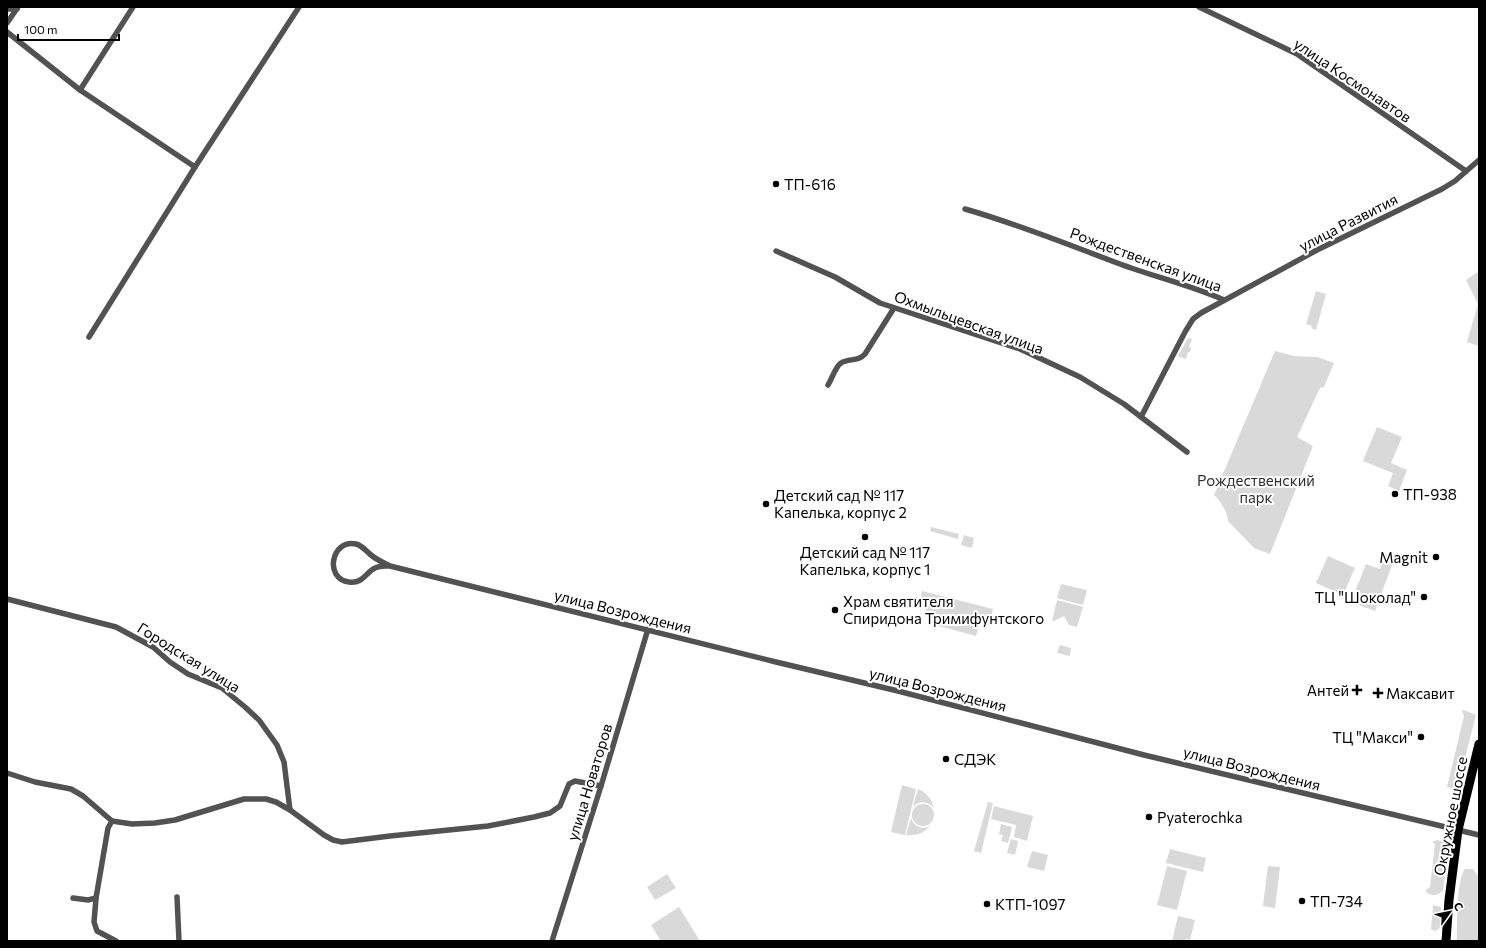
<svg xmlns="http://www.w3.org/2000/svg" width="1486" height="948" font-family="Commissioner,sans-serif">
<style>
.green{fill:#d9d9d9}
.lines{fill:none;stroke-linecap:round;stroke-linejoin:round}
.street{stroke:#525252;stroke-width:5.5}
.primary{stroke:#000;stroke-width:9}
.poi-dot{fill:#000;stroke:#fff;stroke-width:1.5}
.labels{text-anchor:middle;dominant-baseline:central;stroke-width:4;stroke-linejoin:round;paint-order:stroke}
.street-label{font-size:15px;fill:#000;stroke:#fff}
.poi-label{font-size:15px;fill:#000;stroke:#fff;text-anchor:start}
.park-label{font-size:15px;fill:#303030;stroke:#fff}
</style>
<rect width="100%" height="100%" fill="#fff"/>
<g class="green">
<polygon points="1479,271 1479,346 1467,342 1478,304 1466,280"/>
<polygon points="1316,291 1326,294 1316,330 1311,328 1312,326 1306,324"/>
<polygon points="1188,338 1192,339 1189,347 1191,348 1190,352 1188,352 1186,359 1178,356"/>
<path d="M1275 351 1294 356 1317 357 1334 363 1324 387 1320 388 1297 437 1313 446 1270 554 1254 548 1228 521C1227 511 1221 501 1214 495Z"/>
<polygon points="1377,427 1402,437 1391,463 1407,470 1399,491 1388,486 1393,473 1363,461"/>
<polygon points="931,527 959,534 958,539 930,531"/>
<polygon points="964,535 974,538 972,548 961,545"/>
<polygon points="1386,554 1395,557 1375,611 1351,602 1366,564 1380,569"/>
<polygon points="1328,556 1355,568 1343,595 1316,583"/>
<polygon points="1061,584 1087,590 1083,605 1057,598"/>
<polygon points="922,591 993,609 989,624 980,622 976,636 931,624 921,595"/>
<polygon points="1057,600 1083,607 1077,627 1069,625 1064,616 1054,621 1052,621"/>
<polygon points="1060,645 1071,648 1070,655 1069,656 1058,653 1057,652"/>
<polygon points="1464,710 1476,715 1457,789 1447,787 1464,716 1462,711"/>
<polygon points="902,785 916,789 905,835 891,832"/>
<path d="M918 789C927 793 932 799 934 809 929 801 921 800 913 806Z"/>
<polygon points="988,802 993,803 981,853 974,851"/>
<circle cx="923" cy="815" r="11"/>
<polygon points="994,806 1033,816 1027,841 1014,837 1016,825 991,819"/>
<path d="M911 818C914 827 922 830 930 826 924 833 916 836 906 835Z"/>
<polygon points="1001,824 1012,827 1008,843 1001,841 1003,835 999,834"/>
<polygon points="1011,839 1018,841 1015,855 1007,853"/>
<path d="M1437 840 1446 842 1449 848 1443 890C1438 896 1431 897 1425 891L1430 887 1435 844 1432 842Z"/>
<polygon points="1170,849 1206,858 1203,872 1166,863"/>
<polygon points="1032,851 1048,855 1044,871 1027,867"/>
<polygon points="1167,866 1187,871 1177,910 1157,905"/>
<polygon points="1268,866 1280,867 1275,908 1263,906"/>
<path d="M1465 869H1473L1478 876 1479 941H1457C1457 925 1456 881 1465 869Z"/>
<polygon points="667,874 676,888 655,900 647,887"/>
<polygon points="1433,905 1441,907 1440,928 1435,931 1431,929"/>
<polygon points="679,907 700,941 661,941 651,925"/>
<polygon points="1178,916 1195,920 1190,940 1186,939 1185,941 1172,941"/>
</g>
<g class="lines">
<g class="street">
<polyline points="133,7 80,90 195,167"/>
<polyline points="1199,7 1297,54 1466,171"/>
<polyline points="7,9 17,9"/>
<polyline points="7,23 18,7"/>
<polyline points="7,32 80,90"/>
<path d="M965 209C1018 224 1069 245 1120 264 1155 277 1190 285 1224 300"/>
<polyline points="776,251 835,277 880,303 1020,349 1080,377 1124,404 1187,452"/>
<polyline points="89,337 195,167 299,7"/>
<path d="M828 385C832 379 835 367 841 363 849 358 858 362 865 354L894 308"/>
<polyline points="1141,417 1185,332 1193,319 1201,313 1317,250 1442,189 1455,181 1479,160"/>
<path d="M390 566C385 566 380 565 375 568 365 573 363 584 349 582 324 579 331 539 356 544 363 546 366 551 371 555 377 560 384 563 390 566L776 662 898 691 1144 755 1479 835"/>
<polyline points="7,599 116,627 153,647 170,662 188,674 222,688 245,707 259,720 277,745 284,762 290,810"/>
<polyline points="7,773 35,782 71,789 83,796 112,821 132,824 155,823 175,820 244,799 266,799 276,802 290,810 324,835 333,840 342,842 390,836 488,826 534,817 550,813 560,806 569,784 575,781 601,786"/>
<polyline points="112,821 108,828 96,898 94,922 97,931 116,941"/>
<polyline points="177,897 179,941"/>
<polyline points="73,898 88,900 96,898"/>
<polyline points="552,941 601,786 648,629"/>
</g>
<polyline class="primary" points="1446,941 1449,900 1458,830 1479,744"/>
</g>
<g class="poi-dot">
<circle cx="776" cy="184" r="4"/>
<circle cx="1395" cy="494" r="4"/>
<circle cx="766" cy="504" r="4"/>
<circle cx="865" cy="537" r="4"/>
<circle cx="1436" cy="557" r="4"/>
<circle cx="1424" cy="597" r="4"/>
<circle cx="835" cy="610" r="4"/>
<path d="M1355 684h4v4h4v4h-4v4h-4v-4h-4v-4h4z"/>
<path d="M1376 687h4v4h4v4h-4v4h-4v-4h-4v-4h4z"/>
<circle cx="1421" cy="737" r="4"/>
<circle cx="946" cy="759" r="4"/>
<circle cx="1149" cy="817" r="4"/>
<circle cx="1302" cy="901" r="4"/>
<circle cx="987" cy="904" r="4"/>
</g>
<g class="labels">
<g class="street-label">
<text transform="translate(1353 80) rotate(34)">улица Космонавтов</text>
<text transform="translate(1348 222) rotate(-27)">улица Развития</text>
<text transform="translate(1146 259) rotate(20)">Рождественская улица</text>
<text transform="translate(969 322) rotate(20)">Охмыльцевская улица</text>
<text transform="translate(623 611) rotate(14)">улица Возрождения</text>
<text transform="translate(189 657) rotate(32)">Городская улица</text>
<text transform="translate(938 689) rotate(14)">улица Возрождения</text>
<text transform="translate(1252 768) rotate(14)">улица Возрождения</text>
<text transform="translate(589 782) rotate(-73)">улица Новаторов</text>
<text transform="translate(1450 816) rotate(-79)">Окружное шоссе</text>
</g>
<g class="poi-label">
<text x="784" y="184">ТП-616</text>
<text x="1403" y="494">ТП-938</text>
<text x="774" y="495">Детский сад № 117<tspan x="774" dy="17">Капелька, корпус 2</tspan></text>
<text x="865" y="552" text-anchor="middle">Детский сад № 117<tspan x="865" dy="17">Капелька, корпус 1</tspan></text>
<text x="1428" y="557" text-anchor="end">Magnit</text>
<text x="1416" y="597" text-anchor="end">ТЦ "Шоколад"</text>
<text x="843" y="601">Храм святителя<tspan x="843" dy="17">Спиридона Тримифунтского</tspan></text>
<text x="1349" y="690" text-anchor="end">Антей</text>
<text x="1386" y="693">Максавит</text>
<text x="1413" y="737" text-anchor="end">ТЦ "Макси"</text>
<text x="954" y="759">СДЭК</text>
<text x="1157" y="817">Pyaterochka</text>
<text x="1310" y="901">ТП-734</text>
<text x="995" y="904">КТП-1097</text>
</g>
<g class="park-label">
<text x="1256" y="480">Рождественский<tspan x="1256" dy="17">парк</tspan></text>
</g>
</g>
<rect width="1486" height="948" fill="none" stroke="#000000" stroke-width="16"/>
<g transform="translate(1450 912) rotate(57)" stroke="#ffffff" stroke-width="3" paint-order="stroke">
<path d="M0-3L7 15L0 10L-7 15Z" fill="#000000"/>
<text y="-6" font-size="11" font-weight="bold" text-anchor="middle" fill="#000000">С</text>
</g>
<path d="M18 34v6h101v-6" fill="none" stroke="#000000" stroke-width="2"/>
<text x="24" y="34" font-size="12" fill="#000000" stroke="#ffffff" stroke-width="3" paint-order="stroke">100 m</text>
</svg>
